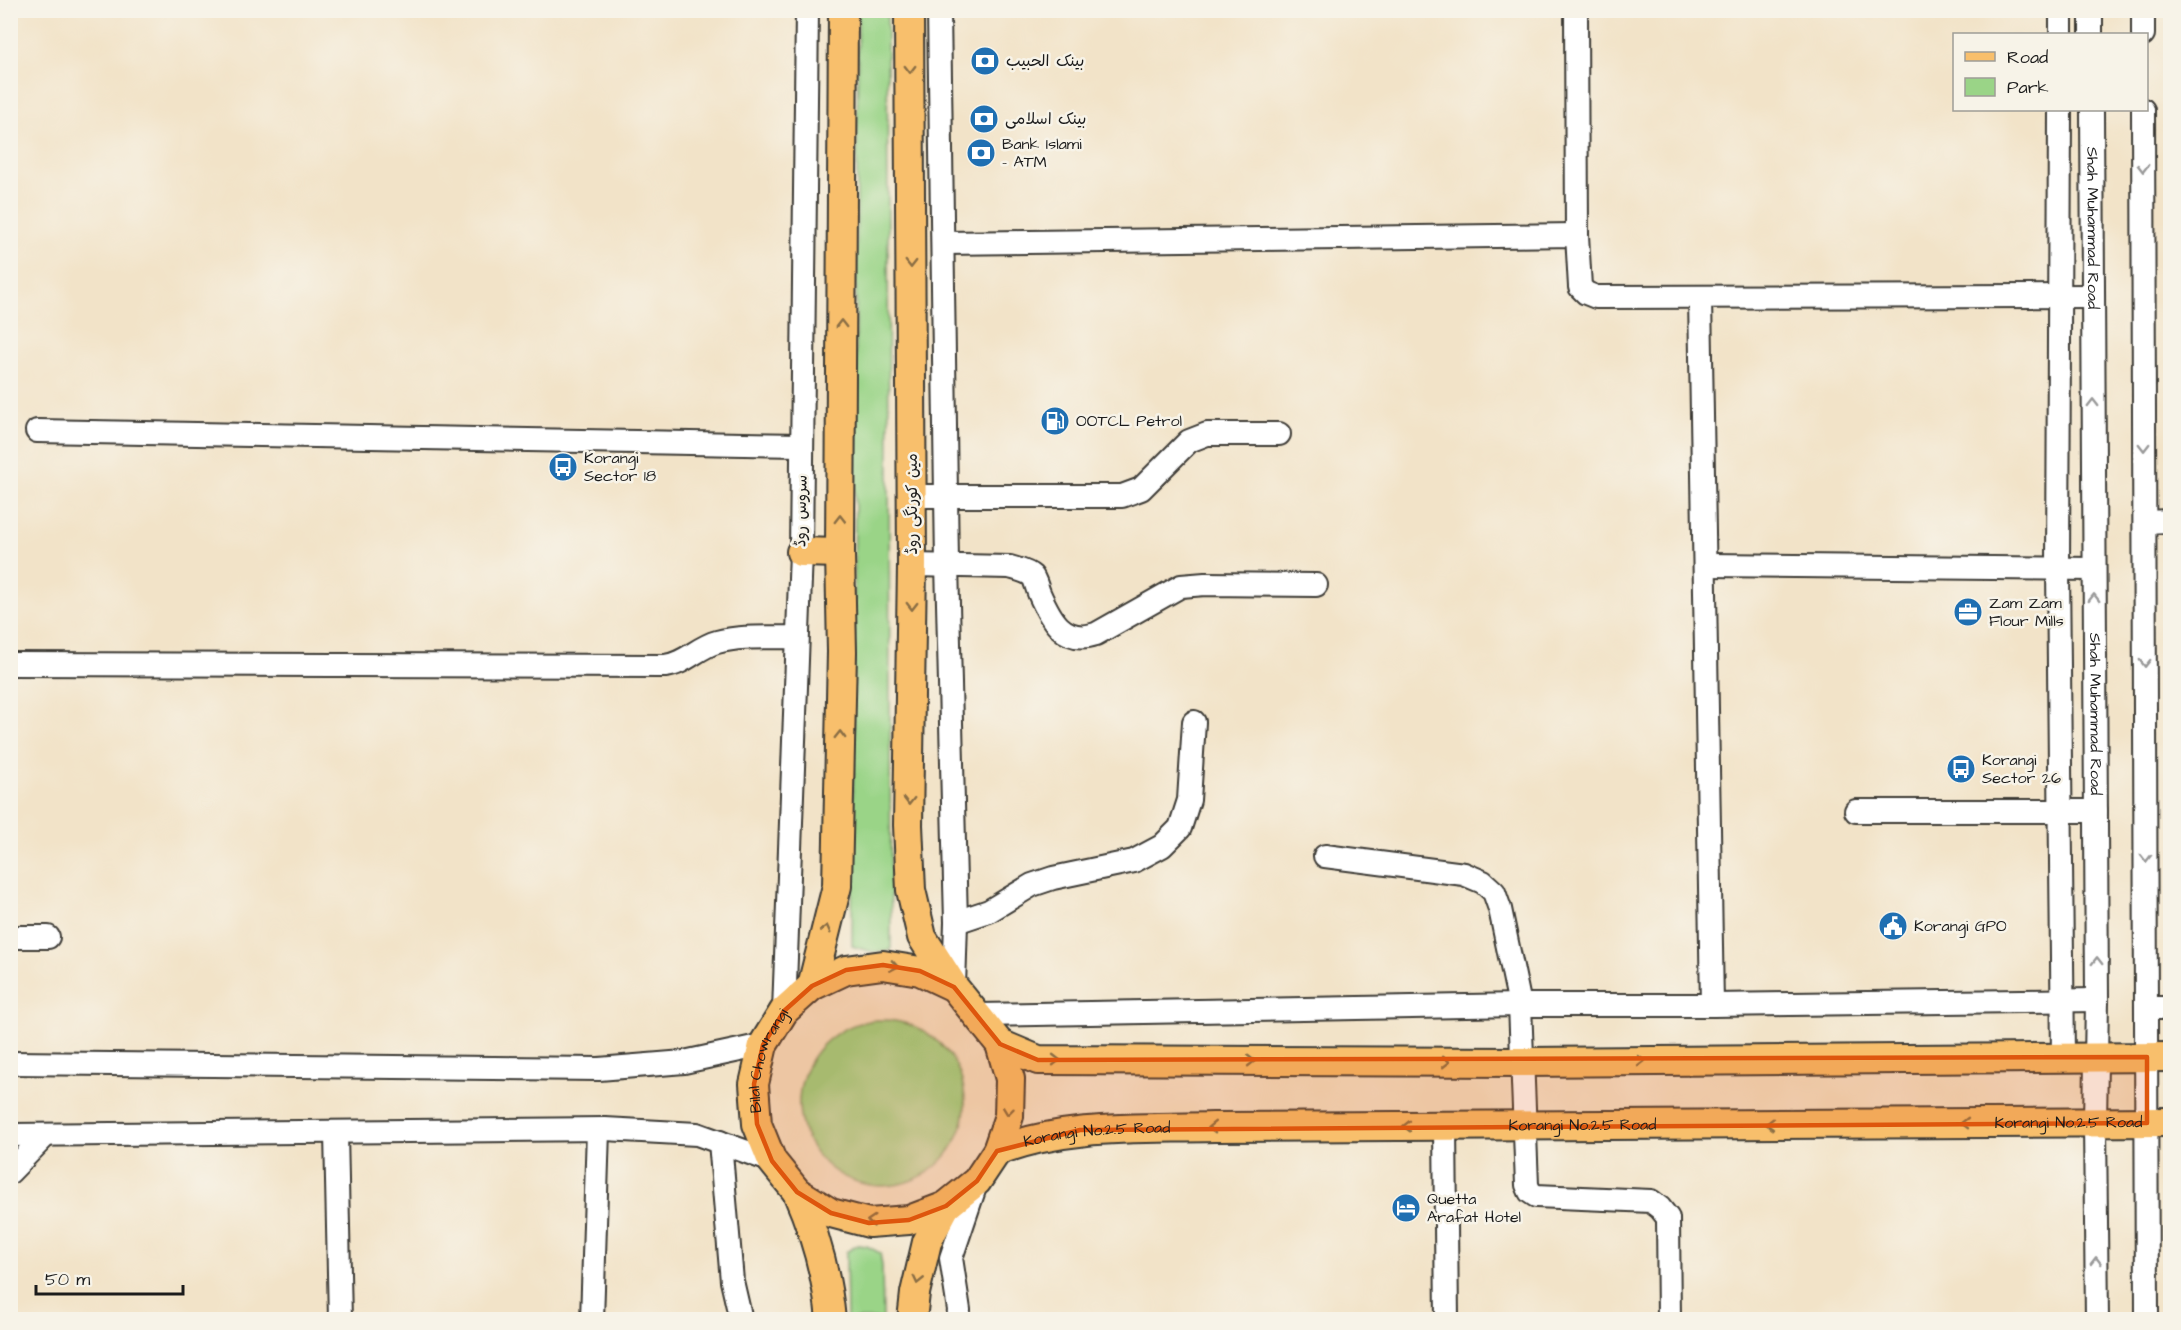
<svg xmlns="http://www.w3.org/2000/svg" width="2181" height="1330" font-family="'Architects Daughter','Playpen Sans Arabic',sans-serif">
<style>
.green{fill:#9ad487;stroke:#5b7852;stroke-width:1.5}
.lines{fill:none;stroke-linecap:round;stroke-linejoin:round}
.minor-casing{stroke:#3c3a36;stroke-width:26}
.major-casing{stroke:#3c3a36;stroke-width:32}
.minor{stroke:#fff;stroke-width:22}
.major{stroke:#f8bf6c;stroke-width:28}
.oneway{stroke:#8a6e44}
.oneway2{stroke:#999}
.marked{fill:#de560d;fill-opacity:0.2;stroke:#de560d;stroke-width:4.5;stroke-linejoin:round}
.labels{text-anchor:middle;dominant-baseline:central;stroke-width:5;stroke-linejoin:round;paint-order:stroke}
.poi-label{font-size:16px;fill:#1c1c1c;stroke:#f7f3e8;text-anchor:start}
.street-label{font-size:16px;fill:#1c1c1c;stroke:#f7f3e8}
</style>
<rect width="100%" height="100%" fill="#f7f3e8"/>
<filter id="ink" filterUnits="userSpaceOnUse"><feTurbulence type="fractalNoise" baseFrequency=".0167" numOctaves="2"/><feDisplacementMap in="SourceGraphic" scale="12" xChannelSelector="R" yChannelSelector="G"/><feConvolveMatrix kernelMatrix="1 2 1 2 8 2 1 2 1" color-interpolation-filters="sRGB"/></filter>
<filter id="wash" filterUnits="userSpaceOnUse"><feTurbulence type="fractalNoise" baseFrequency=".008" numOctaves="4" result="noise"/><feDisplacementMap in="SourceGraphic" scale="24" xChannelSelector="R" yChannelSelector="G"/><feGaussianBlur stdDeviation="1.35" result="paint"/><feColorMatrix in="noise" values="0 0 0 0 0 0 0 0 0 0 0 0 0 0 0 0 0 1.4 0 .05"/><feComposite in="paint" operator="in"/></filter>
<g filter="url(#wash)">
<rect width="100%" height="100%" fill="#f2e3c8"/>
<g class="green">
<path d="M887 10 891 950C876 954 867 951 852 946L858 11Z"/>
<circle cx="882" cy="1103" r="83"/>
<polygon points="858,1245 867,1246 880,1253 882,1266 883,1319 847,1319 846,1252"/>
</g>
</g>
<g filter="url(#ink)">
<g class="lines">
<g class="minor-casing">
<g id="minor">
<polyline points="939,10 947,564 956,922 954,987"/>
<polyline points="1576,10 1577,235"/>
<polyline points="2091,10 2091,34"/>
<polyline points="2143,10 2143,34"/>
<polyline points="2061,34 2061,10"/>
<polyline points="2060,110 2058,569 2063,1057"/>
<path id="s1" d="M2092 110 2097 1000 2095 1123 2097 1320"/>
<polyline points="2143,110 2147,1320"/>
<polyline points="943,243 1577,235 1580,287 1586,293 1596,297 2093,296"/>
<polyline points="1700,297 1712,1005"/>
<polyline points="37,431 802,445"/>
<polyline points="911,496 1122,496 1141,489 1189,441 1207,434 1279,434"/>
<polyline points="2145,522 2170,521"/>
<path d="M912 565 1010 567C1016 569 1027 571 1032 576 1035 579 1037 588 1039 593 1050 618 1063 645 1096 634L1181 586 1205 584 1316 585"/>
<polyline points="1705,565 2094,569"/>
<path d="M10 664 665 666C685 664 698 647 717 642 742 635 771 638 797 637"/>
<polyline points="1856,811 2096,811"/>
<polyline points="1325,856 1464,874 1483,882 1494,892 1500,909 1520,1005 1527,1185 1530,1192 1536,1196 1651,1201 1660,1208 1668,1218 1669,1320"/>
<polyline points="956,922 989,911 1032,885 1053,878 1134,861 1162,846 1180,828 1189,800 1194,722"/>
<polyline points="10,937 48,937"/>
<polyline points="2146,1008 2170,1008"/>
<polyline points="784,1011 801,552 807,10"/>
<polyline points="978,1015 1520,1005 1712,1005 2097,1000"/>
<polyline points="10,1063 599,1069 684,1062 763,1045"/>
<polyline points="1445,1126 1447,1320"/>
<polyline points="336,1133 340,1320"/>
<polyline points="10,1135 605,1129 697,1134 772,1161"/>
<polyline points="720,1142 732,1281 741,1320"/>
<polyline points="10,1172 46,1135"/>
<polyline points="592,1320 598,1130"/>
<polyline points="958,1320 959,1310 951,1258 977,1181"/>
</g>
</g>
<g class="major-casing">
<g id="major">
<path id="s2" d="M909 10 912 565 908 825 911 890 922 937 954 987 1000 1044 1010 1079 1009 1116 997 1151 977 1181 946 1206 909 1220 869 1223 831 1213 797 1192 772 1161 757 1124 754 1084 763 1045 784 1011 812 986 846 970 883 965 920 971 954 987"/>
<polyline points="801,552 840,553"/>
<polyline points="812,986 837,886 842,652 840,553 843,10"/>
<polyline points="1000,1044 1038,1060 1523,1062 2170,1057"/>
<path id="s3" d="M997 1151C1068 1124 1139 1129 1213 1127L2170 1122"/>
<path d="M797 1192C815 1233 827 1274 831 1320"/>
<polyline points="912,1320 915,1293 927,1242 946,1206"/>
</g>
</g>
<use href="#minor" class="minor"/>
<use href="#major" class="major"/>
</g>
<defs><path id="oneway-chevron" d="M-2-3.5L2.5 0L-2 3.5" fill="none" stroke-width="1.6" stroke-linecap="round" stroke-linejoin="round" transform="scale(1.5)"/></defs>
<g class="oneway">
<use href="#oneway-chevron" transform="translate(910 69) rotate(90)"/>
<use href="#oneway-chevron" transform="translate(911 264) rotate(90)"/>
<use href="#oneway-chevron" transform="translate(841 324) rotate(-90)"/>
<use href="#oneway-chevron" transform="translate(840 519) rotate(-90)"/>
<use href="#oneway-chevron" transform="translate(912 606) rotate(90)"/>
<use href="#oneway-chevron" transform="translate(840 735) rotate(-89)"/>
<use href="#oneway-chevron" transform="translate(909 801) rotate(91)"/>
<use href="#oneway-chevron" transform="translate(826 929) rotate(-76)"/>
<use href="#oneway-chevron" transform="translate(894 966) rotate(9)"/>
<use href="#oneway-chevron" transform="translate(1056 1060)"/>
<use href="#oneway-chevron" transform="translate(1251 1061)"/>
<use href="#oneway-chevron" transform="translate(1641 1061)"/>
<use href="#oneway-chevron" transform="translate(1446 1062)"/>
<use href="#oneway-chevron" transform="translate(1008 1111) rotate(97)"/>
<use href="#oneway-chevron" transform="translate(1965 1123) rotate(180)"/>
<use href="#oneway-chevron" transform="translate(1770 1124) rotate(180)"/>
<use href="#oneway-chevron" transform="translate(1407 1126) rotate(180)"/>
<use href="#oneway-chevron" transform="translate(1212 1127) rotate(179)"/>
<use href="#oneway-chevron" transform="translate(871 1221) rotate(-176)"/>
<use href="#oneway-chevron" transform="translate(918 1280) rotate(103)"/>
</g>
<g class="oneway2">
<use href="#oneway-chevron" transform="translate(2143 168) rotate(90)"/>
<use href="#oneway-chevron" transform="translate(2093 403) rotate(-90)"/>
<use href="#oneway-chevron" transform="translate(2144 447) rotate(90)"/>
<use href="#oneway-chevron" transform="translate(2094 598) rotate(-90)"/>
<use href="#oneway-chevron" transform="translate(2145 663) rotate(90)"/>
<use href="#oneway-chevron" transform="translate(2146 858) rotate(90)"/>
<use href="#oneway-chevron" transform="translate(2097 961) rotate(-90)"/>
<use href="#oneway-chevron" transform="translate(2096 1261) rotate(-90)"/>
</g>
</g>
<path class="marked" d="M883 965 920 971 954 987 1000 1044 1038 1060 2147 1057V1123L1080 1130 997 1151 977 1181 946 1206 909 1220 869 1223 831 1213 797 1192 772 1161 757 1124 754 1084 763 1045 784 1011 812 986 846 970Z"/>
<defs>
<g id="bank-disc" transform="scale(1.5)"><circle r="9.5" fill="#1f6fb2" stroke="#f7f3e8"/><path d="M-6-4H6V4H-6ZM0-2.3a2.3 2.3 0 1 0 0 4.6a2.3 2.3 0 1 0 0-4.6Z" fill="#fff"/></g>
<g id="fuel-disc" transform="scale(1.5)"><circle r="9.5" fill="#1f6fb2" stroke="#f7f3e8"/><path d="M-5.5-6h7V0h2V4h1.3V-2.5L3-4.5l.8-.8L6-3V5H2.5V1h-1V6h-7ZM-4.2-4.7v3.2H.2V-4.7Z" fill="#fff"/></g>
<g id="bus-disc" transform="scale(1.5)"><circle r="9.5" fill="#1f6fb2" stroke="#f7f3e8"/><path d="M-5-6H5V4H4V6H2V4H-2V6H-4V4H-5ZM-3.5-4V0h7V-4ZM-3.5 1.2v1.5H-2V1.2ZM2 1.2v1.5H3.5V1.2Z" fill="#fff"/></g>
<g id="office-disc" transform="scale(1.5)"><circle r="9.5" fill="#1f6fb2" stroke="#f7f3e8"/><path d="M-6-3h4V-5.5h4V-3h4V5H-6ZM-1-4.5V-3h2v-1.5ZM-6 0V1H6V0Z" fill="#fff"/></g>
<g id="civic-disc" transform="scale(1.5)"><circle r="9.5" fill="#1f6fb2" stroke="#f7f3e8"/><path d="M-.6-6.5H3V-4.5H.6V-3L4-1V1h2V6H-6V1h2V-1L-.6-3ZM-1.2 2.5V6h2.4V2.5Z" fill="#fff"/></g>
<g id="hotel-disc" transform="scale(1.5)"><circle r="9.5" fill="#1f6fb2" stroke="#f7f3e8"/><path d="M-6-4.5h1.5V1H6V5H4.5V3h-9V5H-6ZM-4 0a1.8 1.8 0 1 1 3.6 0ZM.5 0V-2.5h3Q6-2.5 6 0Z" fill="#fff"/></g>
</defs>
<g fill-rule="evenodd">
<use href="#bank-disc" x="985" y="61"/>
<use href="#bank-disc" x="984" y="119"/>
<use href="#bank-disc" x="981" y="153"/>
<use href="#fuel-disc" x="1055" y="421"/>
<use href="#bus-disc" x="563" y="467"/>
<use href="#office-disc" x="1968" y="612"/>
<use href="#bus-disc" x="1961" y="769"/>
<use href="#civic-disc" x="1893" y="926"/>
<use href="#hotel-disc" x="1406" y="1208"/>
</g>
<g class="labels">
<g class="poi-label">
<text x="1006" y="61">بينک الحبيب</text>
<text x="1005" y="119">بینک اسلامی</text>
<text x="1002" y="144">Bank Islami<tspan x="1002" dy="18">- ATM</tspan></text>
<text x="1076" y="421">OOTCL Petrol</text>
<text x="584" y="458">Korangi<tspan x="584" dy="18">Sector 18</tspan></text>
<text x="1989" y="603">Zam Zam<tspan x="1989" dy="18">Flour Mills</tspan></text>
<text x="1982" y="760">Korangi<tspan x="1982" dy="18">Sector 26</tspan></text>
<text x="1914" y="926">Korangi GPO</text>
<text x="1427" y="1199">Quetta<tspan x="1427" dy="18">Arafat Hotel</tspan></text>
</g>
<g class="street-label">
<text stroke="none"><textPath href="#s1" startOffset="118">Shah Muhammad Road</textPath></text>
<text transform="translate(912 504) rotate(-90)">مین کورنگی روڈ</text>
<text transform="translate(801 511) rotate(-89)">سروس روڈ</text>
<text stroke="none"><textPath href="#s1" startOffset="604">Shah Muhammad Road</textPath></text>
<text stroke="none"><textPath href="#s2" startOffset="1552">Bilal Chowrangi</textPath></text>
<text stroke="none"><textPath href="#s3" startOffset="1074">Korangi No.2.5 Road</textPath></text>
<text stroke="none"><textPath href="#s3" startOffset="588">Korangi No.2.5 Road</textPath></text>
<text stroke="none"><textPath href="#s3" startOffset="102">Korangi No.2.5 Road</textPath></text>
</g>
</g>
<rect width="2181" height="1330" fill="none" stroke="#f7f3e8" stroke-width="36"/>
<rect x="1953" y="33" width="195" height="78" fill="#f7f3e8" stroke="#9f9d96" stroke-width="1.5"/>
<rect x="1965" y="52" width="30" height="9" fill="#f8bf6c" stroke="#9f9d96" stroke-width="1.5"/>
<text x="2007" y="63" font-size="18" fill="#1c1c1c">Road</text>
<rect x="1965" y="78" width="30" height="18" fill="#9ad487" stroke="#9f9d96" stroke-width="1.5"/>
<text x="2007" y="93" font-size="18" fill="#1c1c1c">Park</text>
<path d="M36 1285v9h147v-9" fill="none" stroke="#1c1c1c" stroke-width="3"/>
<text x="45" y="1285" font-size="18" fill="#1c1c1c" stroke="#f7f3e8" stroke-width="4.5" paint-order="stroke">50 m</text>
</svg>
